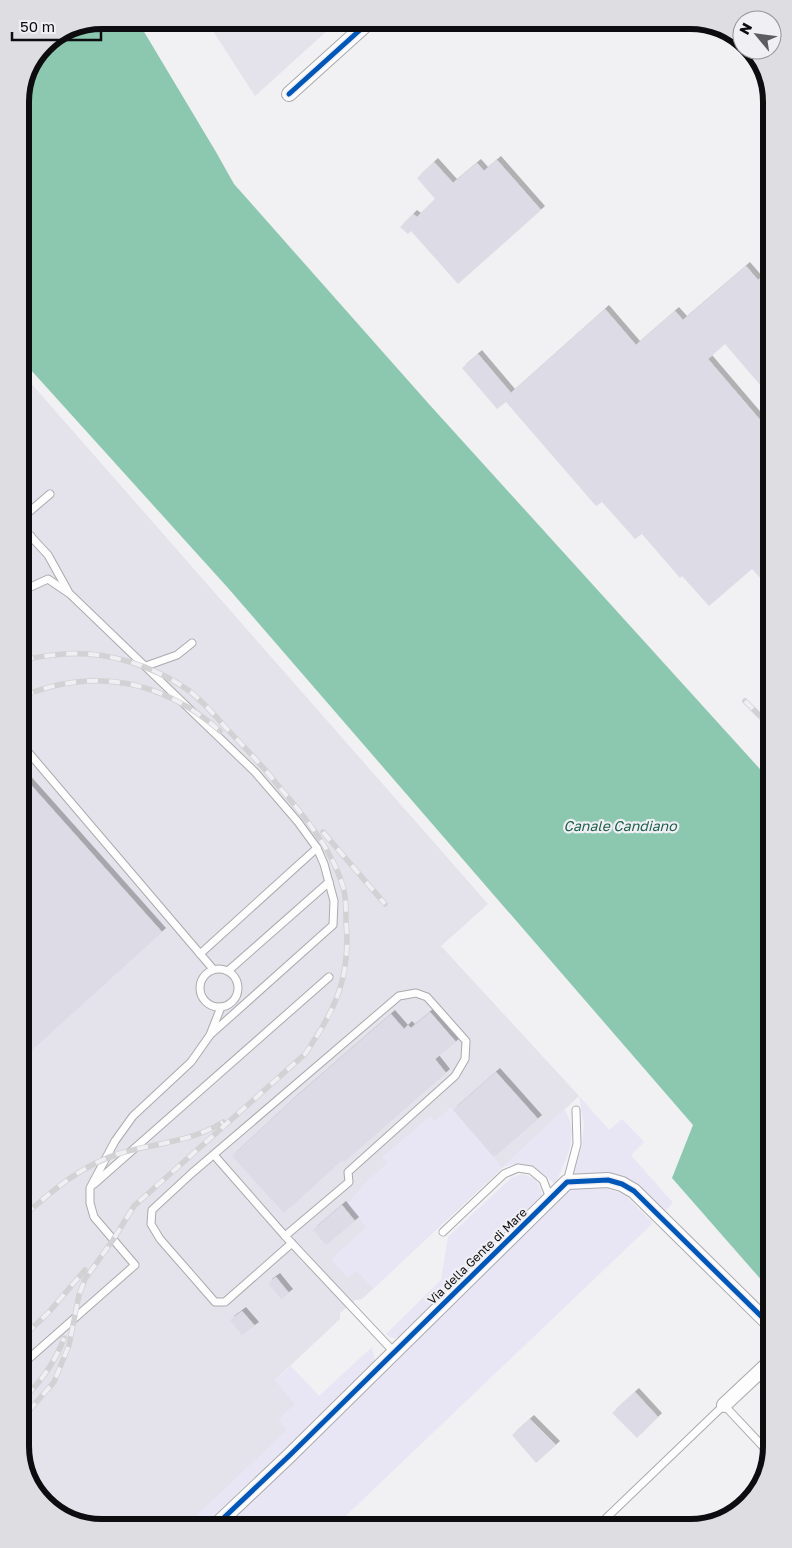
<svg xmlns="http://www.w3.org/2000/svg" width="792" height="1548" font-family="'Golos Text',sans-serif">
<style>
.built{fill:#e4e2ea}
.green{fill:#e8e5f5}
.water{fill:#8cc8b0}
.building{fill:#dddbe5;filter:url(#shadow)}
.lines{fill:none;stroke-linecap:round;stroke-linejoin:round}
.lane-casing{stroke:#abaaad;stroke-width:9}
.street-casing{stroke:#abaaad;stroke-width:16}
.lane{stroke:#fdfdfd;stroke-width:7}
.street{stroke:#fdfdfd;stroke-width:14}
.rail-casing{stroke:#d2d1d3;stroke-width:5.5}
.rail{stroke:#f0eff4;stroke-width:4;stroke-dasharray:11;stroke-linecap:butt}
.cycleway-casing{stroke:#f0eff4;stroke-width:8}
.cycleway{stroke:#0057b8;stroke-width:5}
.labels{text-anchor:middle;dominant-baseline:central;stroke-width:4.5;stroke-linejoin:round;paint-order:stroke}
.street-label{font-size:12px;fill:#0d0d0f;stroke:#f0eff4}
.water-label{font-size:14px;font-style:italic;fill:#1d5f47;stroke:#f0eff4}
.rim{fill:none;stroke:#0d0d0f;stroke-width:6}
</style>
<defs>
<filter id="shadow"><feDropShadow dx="4" dy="-4" stdDeviation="0" flood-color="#0004"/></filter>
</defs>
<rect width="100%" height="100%" fill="#f1f0f3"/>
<g class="built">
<polygon points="206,20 339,20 255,96"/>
<polygon points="21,372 488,904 441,946 579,1096 362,1299 355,1300 340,1313 340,1319 275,1380 295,1404 287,1430 185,1527 97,1528 56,1514 26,1477"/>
</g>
<g class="green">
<path d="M579 1096 609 1130 622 1119 644 1142 631 1155 673 1203 663 1213C652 1199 641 1185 625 1178 613 1172 587 1174 573 1175L582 1146 584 1124Z"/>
<path d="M451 1107 502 1167 564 1109C581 1134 565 1161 555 1185 547 1175 532 1163 518 1164 513 1164 507 1166 502 1167L373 1289 357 1271 348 1278 331 1259 366 1227 347 1205 363 1185 387 1163 382 1157 430 1116 435 1121Z"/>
<path d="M522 1174 535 1179 540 1188 543 1200 400 1337C394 1339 391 1338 386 1334L441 1280 448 1237 511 1178Z"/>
<polygon points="574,1185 595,1185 624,1194 653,1223 335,1526 222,1527 555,1206"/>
<polygon points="372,1347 375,1360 372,1366 202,1527 184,1527 287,1430 278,1419 295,1404 275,1381 291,1366 319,1396"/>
</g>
<polygon class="water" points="102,20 137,20 216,152 234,184 428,403 769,779 771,1291 672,1178 693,1125 228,588 21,359 20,97 44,44"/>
<g class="building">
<polygon points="497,160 541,210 458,284 411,231 408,234 400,227 413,214 417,217 435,199 417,178 434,162 453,183 477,163 484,171"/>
<polygon points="746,266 758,280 767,273 767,393 725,344 708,359 767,428 768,586 752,569 709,606 682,576 680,578 642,534 635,539 602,502 596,506 506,402 497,409 462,368 478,354 511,393 605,309 636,345 675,311 683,320"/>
<polygon points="23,776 162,932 24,1057"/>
<polygon points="430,1012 456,1042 435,1059 446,1073 344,1162 342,1160 284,1213 232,1156 291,1101 391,1014 404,1029 408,1025 411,1028"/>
<polygon points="496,1072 538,1119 494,1157 453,1110"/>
<polygon points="342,1205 355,1221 326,1245 313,1230"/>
<polygon points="276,1277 289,1293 281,1299 268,1283"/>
<polygon points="242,1311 255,1326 242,1335 230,1320"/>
<polygon points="635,1392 658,1417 637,1438 612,1413"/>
<polygon points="530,1419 556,1445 536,1463 512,1435"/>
</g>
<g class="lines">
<g class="lane-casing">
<g id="lane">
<polyline points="22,518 50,494"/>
<polyline points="22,527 48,555 68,591"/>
<polyline points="22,544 31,536"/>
<polyline points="22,591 48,579 70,594 255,772 298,822 317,848 324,864 334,901 333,925 210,1035"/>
<polyline points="146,666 177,655 192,643"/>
<polyline points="23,746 213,969"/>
<polyline points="200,954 317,848"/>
<circle cx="219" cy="988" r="19"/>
<polyline points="228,971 329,882"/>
<polyline points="214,1155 285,1236"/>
<polyline points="567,1182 577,1144 576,1110"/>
<polyline points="94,1184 329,977"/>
<polyline points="443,1232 504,1174 518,1168 531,1170 543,1180 550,1198"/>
<polyline points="292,1243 225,1302 215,1302 160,1239 151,1224 152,1210 192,1173 399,996 416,993 427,997 466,1041 465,1059 455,1076 348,1172 349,1182 285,1236 394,1352"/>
<polyline points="26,1361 135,1265 94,1217 90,1203 90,1188 115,1141 133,1116 191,1062 210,1035 221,1007"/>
<polyline points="601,1523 724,1405 770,1454"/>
</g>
</g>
<g class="street-casing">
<g id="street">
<polyline points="289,94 371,20"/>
<polyline points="724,1405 772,1360"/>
<polyline points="214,1527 290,1455 567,1182 608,1180 622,1184 634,1191 771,1326"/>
</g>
</g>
<use href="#lane" class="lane"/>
<use href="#street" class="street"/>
<g class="rail-casing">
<g id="rail">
<path d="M23 661C36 656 49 656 63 654 107 651 152 665 188 690 203 701 215 716 228 730 244 747 261 764 276 783 303 815 333 849 344 890 346 900 346 911 346 921 351 976 336 1009 305 1054L134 1206 113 1240 85 1279 79 1295 69 1345 54 1382 26 1414"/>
<path d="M23 696C95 667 162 680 220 731"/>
<polyline points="745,701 769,725"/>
<polyline points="323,832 385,904"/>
<path d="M25 1215C54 1189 82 1165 121 1153 155 1143 192 1142 223 1122"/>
<polyline points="26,1334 49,1312 85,1270"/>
<path d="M26 1396C42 1381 57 1358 64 1338"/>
</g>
</g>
<use href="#rail" class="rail"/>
<g class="cycleway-casing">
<g id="cycleway">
<polyline points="289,94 371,20"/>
<polyline points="214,1527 290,1455 567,1182 608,1180 622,1184 634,1191 771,1326"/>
</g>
</g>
<use href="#cycleway" class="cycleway"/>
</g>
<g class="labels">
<g class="street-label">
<text transform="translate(477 1256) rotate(-44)">Via della Gente di Mare</text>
</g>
<g class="water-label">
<text x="620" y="825">Canale Candiano</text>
</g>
</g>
<path d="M0 0H792V1548H0ZM102 29H690A73 73 0 0 1 763 102V1446A73 73 0 0 1 690 1519H102A73 73 0 0 1 29 1446V102A73 73 0 0 1 102 29Z" fill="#dedde2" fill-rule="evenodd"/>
<path class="rim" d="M102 29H690A73 73 0 0 1 763 102V1446A73 73 0 0 1 690 1519H102A73 73 0 0 1 29 1446V102A73 73 0 0 1 102 29Z"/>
<g transform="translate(757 35) rotate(299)"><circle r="24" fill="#f0eff4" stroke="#959598"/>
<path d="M0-4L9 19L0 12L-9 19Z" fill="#5d5c5f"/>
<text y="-8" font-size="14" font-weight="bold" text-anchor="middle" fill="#0d0d0f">N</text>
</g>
<path d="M12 32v8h89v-8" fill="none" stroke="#0d0d0f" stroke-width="2.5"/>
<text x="20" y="32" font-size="15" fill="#0d0d0f" stroke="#f0eff4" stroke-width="4" paint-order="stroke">50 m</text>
</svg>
